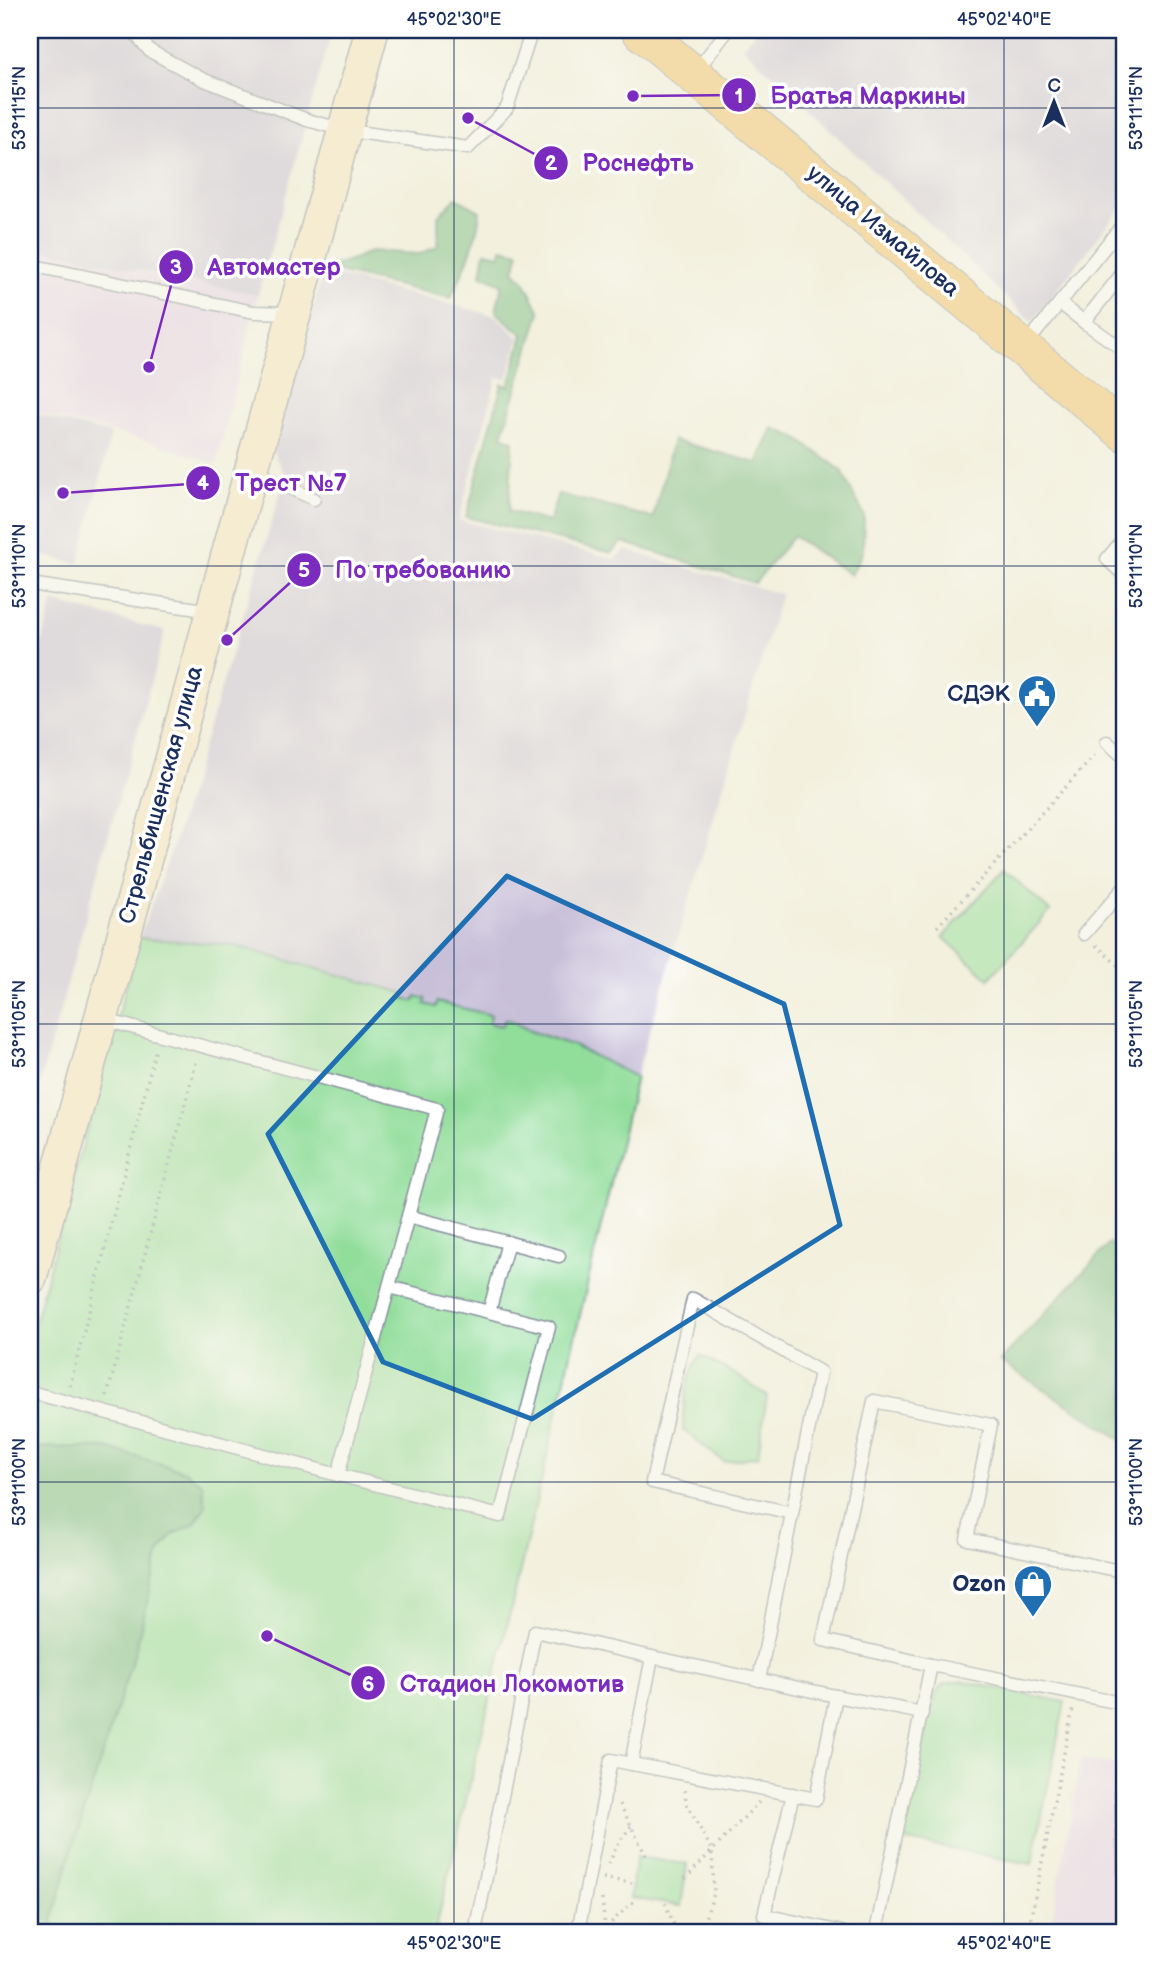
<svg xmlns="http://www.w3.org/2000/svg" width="1155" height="1962" font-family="'Balsamiq Sans',sans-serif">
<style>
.built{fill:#e7d2ef}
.industrial{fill:#c8bfd8}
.green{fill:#91dd9a;stroke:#56867c;stroke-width:2}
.forest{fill:#74bc82;stroke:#487670;stroke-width:2}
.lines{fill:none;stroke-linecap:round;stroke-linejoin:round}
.lane-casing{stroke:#87909e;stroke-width:15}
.secondary-casing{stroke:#87909e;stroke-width:36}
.primary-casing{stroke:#87909e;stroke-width:39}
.path{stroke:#87909e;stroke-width:3.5;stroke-dasharray:2 5;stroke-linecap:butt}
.lane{stroke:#fff;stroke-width:12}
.secondary{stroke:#fbe7c3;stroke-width:33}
.primary{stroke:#f4c26a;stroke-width:37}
.marked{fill:none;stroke:#1f6fb2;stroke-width:5;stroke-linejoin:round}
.ticks{fill:none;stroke:#1b2f5e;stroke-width:2;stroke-opacity:0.45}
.labels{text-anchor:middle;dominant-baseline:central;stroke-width:7;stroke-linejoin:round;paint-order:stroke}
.street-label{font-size:23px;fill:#1b2f5e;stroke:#fff}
.poi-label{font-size:23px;font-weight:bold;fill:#1b2f5e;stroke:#fff;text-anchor:end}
.leader{fill:none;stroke:#7b2cbf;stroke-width:2.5}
.callout-dot{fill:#7b2cbf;stroke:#fff;stroke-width:2.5}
.mark-label{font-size:21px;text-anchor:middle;font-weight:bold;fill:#fff}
.callout-label{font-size:24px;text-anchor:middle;font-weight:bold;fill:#7b2cbf;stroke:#fff;stroke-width:7;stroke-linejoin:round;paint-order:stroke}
.neatline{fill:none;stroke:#1b2f5e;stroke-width:2.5}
.ticks-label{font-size:18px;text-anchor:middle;fill:#1b2f5e}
</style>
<rect width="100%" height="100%" fill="#fff"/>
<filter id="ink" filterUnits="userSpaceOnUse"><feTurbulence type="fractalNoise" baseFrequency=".0143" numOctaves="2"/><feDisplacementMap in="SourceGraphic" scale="14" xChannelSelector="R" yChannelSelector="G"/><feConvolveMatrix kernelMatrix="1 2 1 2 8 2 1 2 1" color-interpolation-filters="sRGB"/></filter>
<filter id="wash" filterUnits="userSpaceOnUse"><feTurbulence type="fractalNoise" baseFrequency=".00686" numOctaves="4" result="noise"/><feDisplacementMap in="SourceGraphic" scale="28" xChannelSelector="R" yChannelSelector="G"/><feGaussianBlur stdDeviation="1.57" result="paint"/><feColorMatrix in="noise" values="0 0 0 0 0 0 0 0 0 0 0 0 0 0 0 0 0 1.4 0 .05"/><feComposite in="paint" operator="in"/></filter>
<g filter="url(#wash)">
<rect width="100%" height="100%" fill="#f3f0de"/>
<g class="built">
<polygon points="30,236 258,295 216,464 155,443 30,411"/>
<polygon points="1081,1759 1125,1766 1125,1932 1050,1932"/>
</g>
<g class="industrial">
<polygon points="30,30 332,30 258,295 30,247"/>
<polygon points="756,30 1125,30 1125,203 1032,322 743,47"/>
<polygon points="323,272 496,316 519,338 507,379 497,377 459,520 615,559 625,550 781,594 636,1077 572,1045 530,1031 512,1021 503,1026 489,1023 491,1016 437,1002 436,1007 425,1004 426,999 416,996 414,1001 402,998 404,993 139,938 172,849 279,498 285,475 272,450"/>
<polygon points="30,413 111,434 79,564 30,552"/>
<polygon points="53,602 165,631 30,1119 30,845 40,802 30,794 30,687"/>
</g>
<g class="green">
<polygon points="1004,869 1050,911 989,979 943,937"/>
<polygon points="139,938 231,945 404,993 403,998 414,1001 416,996 426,999 425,1004 436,1007 437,1002 491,1015 489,1023 502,1026 505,1019 512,1021 530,1031 572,1045 636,1077 435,1932 30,1932 30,1339"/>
<path d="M700 1355 737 1375 767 1396 758 1456 724 1462 683 1430C683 1401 685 1380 700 1355Z"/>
<polygon points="962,1681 1065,1702 1032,1864 902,1840 934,1696 943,1684"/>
<polygon points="636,1857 687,1864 681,1906 630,1898"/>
</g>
<g class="forest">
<path d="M456 198 480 211C477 242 464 270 451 298L334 271 337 264 356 258 371 251 420 254 438 246V216Z"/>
<polygon points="502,248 519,252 514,271 523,279 540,312 502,436 513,441 509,511 549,522 558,494 653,518 673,440 757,463 773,428 795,437 841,470 864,515 863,551 851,575 793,536 755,583 622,542 611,553 466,517 502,384 509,386 523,335 496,312 502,284 481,275 485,252 500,255"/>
<polygon points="1110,1243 1125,1254 1125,1442 1000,1361"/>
<polygon points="43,1447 106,1448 185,1471 202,1484 206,1505 194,1524 172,1535 159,1553 136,1648 70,1856 53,1920 56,1932 30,1932 30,1453"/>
</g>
</g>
<g filter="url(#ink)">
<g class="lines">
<g class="lane-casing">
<g id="lane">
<polyline points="132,30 150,51 202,79 307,120 344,130 468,148 507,108 532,30"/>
<polyline points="696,71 728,30"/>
<polyline points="30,265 254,312 293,313"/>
<polyline points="1060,303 1084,322 1125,270"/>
<polyline points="1084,322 1125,351"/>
<polyline points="1024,347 1125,222"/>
<polyline points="255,469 283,485 314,499"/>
<polyline points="1125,537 1107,559 1125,576"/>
<polyline points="30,584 211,611"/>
<polyline points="1107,742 1125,758"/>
<polyline points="1084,934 1125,887"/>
<polyline points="408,1216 559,1256"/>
<polyline points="489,1312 508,1242"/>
<polyline points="30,1392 338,1475 437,1109 101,1019"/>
<polyline points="338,1475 500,1516 549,1327 389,1287"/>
<polyline points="1125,1572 967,1539 991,1425 874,1401 823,1640 931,1665 1125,1704"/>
<polyline points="759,1680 820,1372 693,1299 652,1482 792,1513"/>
<polyline points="631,1764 652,1657 836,1696 922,1713"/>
<polyline points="1125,1788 1121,1788 1125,1895"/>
<polyline points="793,1794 764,1915 842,1932"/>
<polyline points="475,1932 535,1631 652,1657"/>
<polyline points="578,1932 611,1760 816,1799 836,1696"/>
<polyline points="876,1932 931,1665"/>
</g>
</g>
<g class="secondary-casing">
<polyline id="secondary" points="30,1278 372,30"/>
</g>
<g class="primary-casing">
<polyline id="primary" points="640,30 1125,433"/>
</g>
<g class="path">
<polyline points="937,927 1096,754"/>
<polyline points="1096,945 1125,972"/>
<polyline points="70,1386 156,1048"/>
<polyline points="107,1396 197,1059"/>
<polyline points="685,1790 686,1803 712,1850 714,1894 700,1932"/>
<polyline points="620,1804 647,1858"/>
<polyline points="609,1864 616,1847 631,1826"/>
<polyline points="603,1878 632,1883"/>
<polyline points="685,1879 759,1802"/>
<polyline points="602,1899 605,1928"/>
<polyline points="665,1903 677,1932"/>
<polyline points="601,1932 636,1899"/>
<polyline points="1028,1932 1073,1708"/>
</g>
<use href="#lane" class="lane"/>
<use href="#secondary" class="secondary"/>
<use href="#primary" class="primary"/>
</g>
</g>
<path d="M0 0H1155V1962H0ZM507 876 784 1004 840 1225 532 1419 383 1362 268 1134Z" fill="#f3f0de" fill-opacity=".55" fill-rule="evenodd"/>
<path class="marked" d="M507 876 784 1004 840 1225 532 1419 383 1362 268 1134Z"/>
<path class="ticks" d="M454 30V1932M1004 30V1932M30 108H1125M30 566H1125M30 1024H1125M30 1482H1125"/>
<defs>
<g id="civic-pin" transform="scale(2.0125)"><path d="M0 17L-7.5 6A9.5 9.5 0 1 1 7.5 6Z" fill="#1f6fb2" stroke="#fff"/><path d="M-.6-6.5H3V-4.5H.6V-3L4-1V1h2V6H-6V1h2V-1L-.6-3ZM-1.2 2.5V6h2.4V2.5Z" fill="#fff"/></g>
<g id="shop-pin" transform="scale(2.0125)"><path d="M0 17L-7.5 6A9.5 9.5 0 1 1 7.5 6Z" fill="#1f6fb2" stroke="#fff"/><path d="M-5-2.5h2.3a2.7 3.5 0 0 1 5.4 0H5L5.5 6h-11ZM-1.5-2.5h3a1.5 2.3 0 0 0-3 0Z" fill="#fff"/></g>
</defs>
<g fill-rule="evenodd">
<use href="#civic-pin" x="1037" y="694"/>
<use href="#shop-pin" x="1033" y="1584"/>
</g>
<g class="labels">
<g class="street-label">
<text transform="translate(883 231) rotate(40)">улица Измайлова</text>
<text transform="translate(161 795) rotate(-75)">Стрельбищенская улица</text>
</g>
<g class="poi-label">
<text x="1010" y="694">СДЭК</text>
<text x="1006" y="1584">Ozon</text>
</g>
</g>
<path class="leader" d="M633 96L739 95M468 118L551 163M149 367L176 267M63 493L203 483M227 640L304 570M267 1636L368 1683"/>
<g class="callout-dot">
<circle cx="633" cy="96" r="7"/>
<circle cx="468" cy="118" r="7"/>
<circle cx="149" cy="367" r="7"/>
<circle cx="63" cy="493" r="7"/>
<circle cx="227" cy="640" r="7"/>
<circle cx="267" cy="1636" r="7"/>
<circle cx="739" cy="95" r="18"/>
<circle cx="551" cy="163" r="18"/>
<circle cx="176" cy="267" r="18"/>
<circle cx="203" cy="483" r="18"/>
<circle cx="304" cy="570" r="18"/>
<circle cx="368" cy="1683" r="18"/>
</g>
<g class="mark-label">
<text x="739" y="103">1</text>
<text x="551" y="170">2</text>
<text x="176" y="274">3</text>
<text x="203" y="490">4</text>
<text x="304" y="577">5</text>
<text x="368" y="1691">6</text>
</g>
<g class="callout-label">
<text x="868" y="104">Братья Маркины</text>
<text x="638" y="171">Роснефть</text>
<text x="274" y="275">Автомастер</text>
<text x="291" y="491">Трест №7</text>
<text x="423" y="578">По требованию</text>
<text x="512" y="1692">Стадион Локомотив</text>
</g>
<rect width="1155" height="1962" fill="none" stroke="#fff" stroke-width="77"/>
<g transform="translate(1054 102)" stroke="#ffffff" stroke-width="5" paint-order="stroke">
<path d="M0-5L12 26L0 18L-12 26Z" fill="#1b2f5e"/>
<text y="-10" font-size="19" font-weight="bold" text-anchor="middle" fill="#1b2f5e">С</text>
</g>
<rect x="38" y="38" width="1078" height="1886" class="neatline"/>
<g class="ticks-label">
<text x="454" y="25">45°02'30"E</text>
<text x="1004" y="25">45°02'40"E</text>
<text transform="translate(19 108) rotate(-90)" y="6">53°11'15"N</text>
<text transform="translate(1136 108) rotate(-90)" y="6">53°11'15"N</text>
<text transform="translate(19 566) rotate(-90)" y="6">53°11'10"N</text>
<text transform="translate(1136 566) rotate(-90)" y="6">53°11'10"N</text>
<text transform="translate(19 1024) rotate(-90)" y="6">53°11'05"N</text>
<text transform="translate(1136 1024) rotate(-90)" y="6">53°11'05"N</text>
<text transform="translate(19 1482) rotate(-90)" y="6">53°11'00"N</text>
<text transform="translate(1136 1482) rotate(-90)" y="6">53°11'00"N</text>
<text x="454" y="1949">45°02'30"E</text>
<text x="1004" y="1949">45°02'40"E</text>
</g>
</svg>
